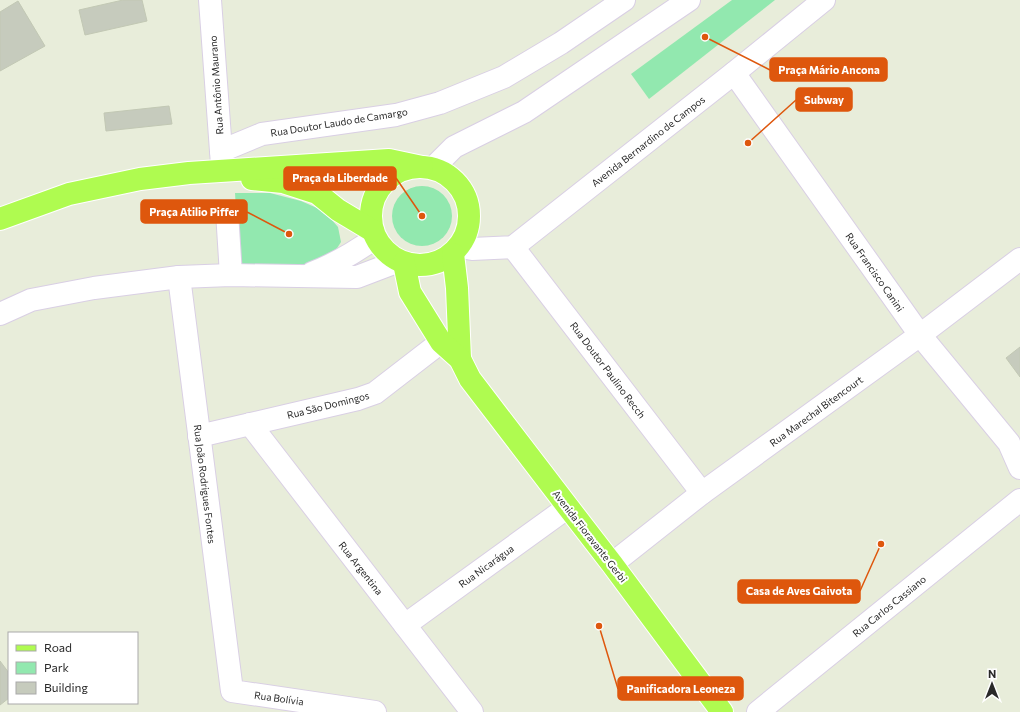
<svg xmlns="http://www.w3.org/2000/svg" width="1020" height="712" font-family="Commissioner,sans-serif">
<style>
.green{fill:#92e8af}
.building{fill:#c6cbbd;stroke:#c2c8b4}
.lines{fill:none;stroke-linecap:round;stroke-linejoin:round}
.minor-casing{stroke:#d9cfe4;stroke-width:24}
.major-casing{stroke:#fff;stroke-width:24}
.minor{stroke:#fff;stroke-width:22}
.major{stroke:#affb50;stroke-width:22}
.labels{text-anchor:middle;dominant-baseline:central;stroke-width:4;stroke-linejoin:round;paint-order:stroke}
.street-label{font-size:10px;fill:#292929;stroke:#fff}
.leader{fill:none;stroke:#de570d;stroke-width:1.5}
.callout-dot{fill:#de570d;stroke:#fff;stroke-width:1.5}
.callout{fill:#de570d;stroke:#de570d;stroke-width:1.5}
.callout-label{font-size:11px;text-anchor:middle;font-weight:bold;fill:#fff}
</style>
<rect width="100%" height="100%" fill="#e8edda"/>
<g class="green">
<polygon points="732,0 775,0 649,99 631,74"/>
<circle cx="422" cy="216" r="30"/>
<polygon points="235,193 270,193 301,201 324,211 338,227 341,242 334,253 305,269 240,267"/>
</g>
<g class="building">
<polygon points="123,0 142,0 147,21 85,35 79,10"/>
<polygon points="18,1 45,46 0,71 0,12"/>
<polygon points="169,106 172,124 106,131 104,113"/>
<polygon points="1020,347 1020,377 1006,358"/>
<polygon points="0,661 9,673 9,698 0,705"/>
</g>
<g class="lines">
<g class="minor-casing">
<g id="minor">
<polyline points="210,0 222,165"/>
<polyline points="734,73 920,335 1009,443 1020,468"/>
<polyline points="221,151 262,134 396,115 440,103 504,77 561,43 624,0"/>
<polyline points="433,168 454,147 524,112 689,0"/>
<polyline points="227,212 231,275"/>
<polyline points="459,247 472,249 513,247 734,73 824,0"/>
<polyline points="513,247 702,493"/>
<path d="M312 273C336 264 354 253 375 238"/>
<polyline points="179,277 232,691 375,712"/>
<polyline points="0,314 31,300 94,288 179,277 231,275 357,277 399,261"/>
<polyline points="250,424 472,712"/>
<polyline points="199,436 358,399 375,393 441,342"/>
<polyline points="612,564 702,493 920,335 1020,259"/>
<polyline points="405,625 568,507"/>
<polyline points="758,712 1020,500"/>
</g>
</g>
<g class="major-casing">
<g id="major">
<circle cx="420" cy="216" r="49"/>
<polyline points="252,179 283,182 317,193 338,210 373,231"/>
<polyline points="0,219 69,194 140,179 189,173 389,160 422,167"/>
<polyline points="453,254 457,288 460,359"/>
<polyline points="404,263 410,292 441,342 460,359 470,379 568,507 612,564 722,712"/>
</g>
</g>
<use href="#minor" class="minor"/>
<use href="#major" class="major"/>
</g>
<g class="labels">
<g class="street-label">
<text transform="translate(216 85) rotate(-94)">Rua Antônio Maurano</text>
<text transform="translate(339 122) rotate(-9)">Rua Doutor Laudo de Camargo</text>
<text transform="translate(648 141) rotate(-38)">Avenida Bernardino de Campos</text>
<text transform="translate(875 272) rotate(55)">Rua Francisco Canini</text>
<text transform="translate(608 370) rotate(53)">Rua Doutor Paulino Recch</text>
<text transform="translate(328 405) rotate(-14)">Rua São Domingos</text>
<text transform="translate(816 411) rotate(-36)">Rua Marechal Bitencourt</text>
<text transform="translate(205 484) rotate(83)">Rua João Rodrigues Fontes</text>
<text transform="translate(590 536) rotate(52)">Avenida Fioravante Gerbi</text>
<text transform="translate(486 566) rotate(-36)">Rua Nicarágua</text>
<text transform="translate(361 568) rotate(52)">Rua Argentina</text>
<text transform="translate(889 606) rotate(-39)">Rua Carlos Cassiano</text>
<text transform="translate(279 698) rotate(8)">Rua Bolívia</text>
</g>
</g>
<path class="leader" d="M705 37L770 70M748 143L796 100M422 216L396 178M289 234L247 212M881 544L860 591M599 626L618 689"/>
<g class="callout-dot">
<circle cx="705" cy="37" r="4"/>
<circle cx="748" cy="143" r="4"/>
<circle cx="422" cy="216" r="4"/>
<circle cx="289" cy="234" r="4"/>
<circle cx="881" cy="544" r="4"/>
<circle cx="599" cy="626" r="4"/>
</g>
<g class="callout">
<rect x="770" y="58" width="117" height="23" rx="4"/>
<rect x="796" y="88" width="56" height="23" rx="4"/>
<rect x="284" y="167" width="112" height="23" rx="4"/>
<rect x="141" y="200" width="106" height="23" rx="4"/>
<rect x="738" y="580" width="122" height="23" rx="4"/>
<rect x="618" y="677" width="125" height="23" rx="4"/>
</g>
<g class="callout-label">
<text x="829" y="74">Praça Mário Ancona</text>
<text x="824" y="104">Subway</text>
<text x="340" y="182">Praça da Liberdade</text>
<text x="194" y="216">Praça Atilio Piffer</text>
<text x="799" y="595">Casa de Aves Gaivota</text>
<text x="681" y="693">Panificadora Leoneza</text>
</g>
<rect x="8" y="632" width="130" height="72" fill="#ffffff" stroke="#a9a9a9"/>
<rect x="16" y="645" width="20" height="6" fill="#affb50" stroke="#a9a9a9"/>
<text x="44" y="652" font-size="12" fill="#292929">Road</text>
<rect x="16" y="662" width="20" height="12" fill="#92e8af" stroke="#a9a9a9"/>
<text x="44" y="672" font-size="12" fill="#292929">Park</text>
<rect x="16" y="682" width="20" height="12" fill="#c6cbbd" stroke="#a9a9a9"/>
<text x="44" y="692" font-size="12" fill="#292929">Building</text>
<g transform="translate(992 684)" stroke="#ffffff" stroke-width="3" paint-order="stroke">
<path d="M0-3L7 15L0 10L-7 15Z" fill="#292929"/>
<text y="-6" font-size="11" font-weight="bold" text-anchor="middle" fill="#292929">N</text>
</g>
</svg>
